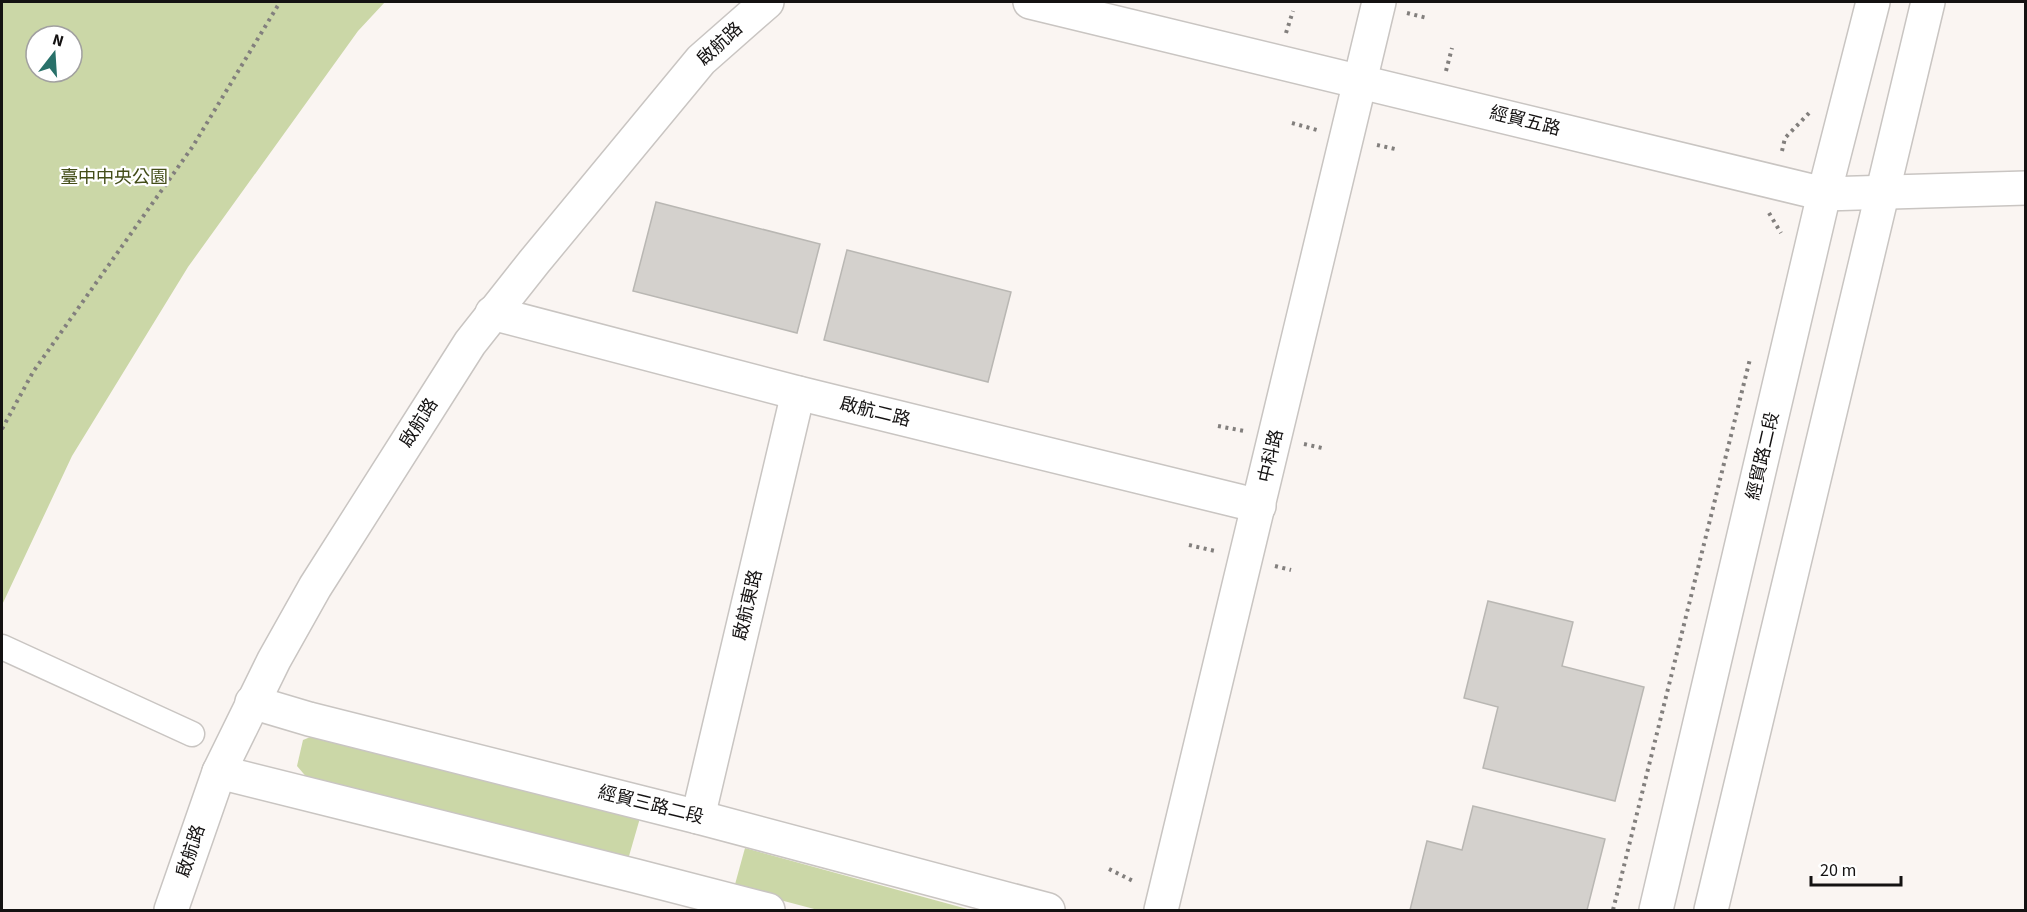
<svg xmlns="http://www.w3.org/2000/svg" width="2027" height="912" font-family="'Source Sans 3','Noto Sans TC',sans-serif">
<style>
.green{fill:#cbd7a7;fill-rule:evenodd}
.building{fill:#d4d1cd;stroke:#b9b7b3;stroke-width:1.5}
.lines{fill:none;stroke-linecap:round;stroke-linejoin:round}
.pedestrian-casing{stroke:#c9c5c2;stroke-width:27}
.minor-casing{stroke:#c9c5c2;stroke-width:36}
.tertiary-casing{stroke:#c9c5c2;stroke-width:36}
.path{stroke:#827f7d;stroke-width:4;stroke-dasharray:3 4.5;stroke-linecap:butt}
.pedestrian{stroke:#fff;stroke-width:24}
.minor{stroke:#fff;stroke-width:33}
.tertiary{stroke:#fff;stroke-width:33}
.labels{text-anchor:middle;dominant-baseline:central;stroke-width:4.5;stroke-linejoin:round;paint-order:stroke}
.street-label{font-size:18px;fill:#141212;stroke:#fff}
.park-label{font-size:18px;fill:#444e19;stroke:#fff}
</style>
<rect width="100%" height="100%" fill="#faf5f2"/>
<g class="green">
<path d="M2 2H385L358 31 188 267 72 456 2 605ZM36 36H72V72H36Z"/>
<polygon points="320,733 640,818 627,863 309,780 297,766 303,740"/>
<polygon points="745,848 971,910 818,910 734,888"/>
</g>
<g class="building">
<polygon points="656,202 820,244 797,333 633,291"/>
<polygon points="847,250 1011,292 988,382 824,340"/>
<polygon points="1488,601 1573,622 1562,666 1644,687 1615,801 1483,768 1498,707 1464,698"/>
<polygon points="1473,806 1605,839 1587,910 1410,910 1427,841 1462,850"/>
</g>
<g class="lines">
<g class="pedestrian-casing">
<polyline id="pedestrian" points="2,647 192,734"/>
</g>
<g class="minor-casing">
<g id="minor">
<polyline points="1824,194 2026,188"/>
<polyline points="492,313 798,393 1259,506"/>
<polyline points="252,702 309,719 698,817 1048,910"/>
<polyline points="219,772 636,876 768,910"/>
<polyline points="698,817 798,393"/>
</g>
</g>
<g class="tertiary-casing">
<g id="tertiary">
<polyline points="1030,2 1824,194"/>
<polyline points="171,910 219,772 274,660 315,587 470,343 534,262 701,60 767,2"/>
<polyline points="1161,910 1379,2"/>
<polyline points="1656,910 1824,194 1873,2"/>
<polyline points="1711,910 1928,2"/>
</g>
</g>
<g class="path">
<polyline points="1407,13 1427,18"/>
<polyline points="1286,33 1293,11"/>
<polyline points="1446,71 1452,48"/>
<polyline points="1292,123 1317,130"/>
<polyline points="1377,145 1395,149"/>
<polyline points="1782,151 1785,138 1810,112"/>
<polyline points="1769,213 1781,233"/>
<polyline points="1218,426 1244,431"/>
<polyline points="2,429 33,372 193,146 280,2"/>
<polyline points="1304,444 1322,448"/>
<polyline points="1189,545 1215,551"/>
<polyline points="1275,566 1291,570"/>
<polyline points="1109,869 1135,882"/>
<polyline points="1613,910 1750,359"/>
</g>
<use href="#pedestrian" class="pedestrian"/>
<use href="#minor" class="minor"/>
<use href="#tertiary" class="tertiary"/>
</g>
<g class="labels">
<g class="street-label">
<text transform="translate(720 44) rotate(-43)">啟航路</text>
<text transform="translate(1525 121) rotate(14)">經貿五路</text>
<text transform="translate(875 412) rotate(14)">啟航二路</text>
<text transform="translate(419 423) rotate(-58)">啟航路</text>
<text transform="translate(1271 456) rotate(-77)">中科路</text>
<text transform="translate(1763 456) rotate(-77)">經貿路二段</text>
<text transform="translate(748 605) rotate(-77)">啟航東路</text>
<text transform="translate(651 805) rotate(14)">經貿三路二段</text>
<text transform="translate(191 851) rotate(-72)">啟航路</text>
</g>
<g class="park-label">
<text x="114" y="177">臺中中央公園</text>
</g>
</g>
<rect width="2027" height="912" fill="none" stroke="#141212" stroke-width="6"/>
<g transform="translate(54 54) rotate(17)"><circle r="28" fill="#ffffff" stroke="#a1a0a0" stroke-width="1.5"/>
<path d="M0-4.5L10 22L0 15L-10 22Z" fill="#29716a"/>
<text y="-9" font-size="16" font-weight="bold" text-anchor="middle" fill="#141212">N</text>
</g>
<path d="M1811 876v9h90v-9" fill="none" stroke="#141212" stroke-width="3"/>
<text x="1820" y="876" font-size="18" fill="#141212" stroke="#ffffff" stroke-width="4.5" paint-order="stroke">20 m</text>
</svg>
